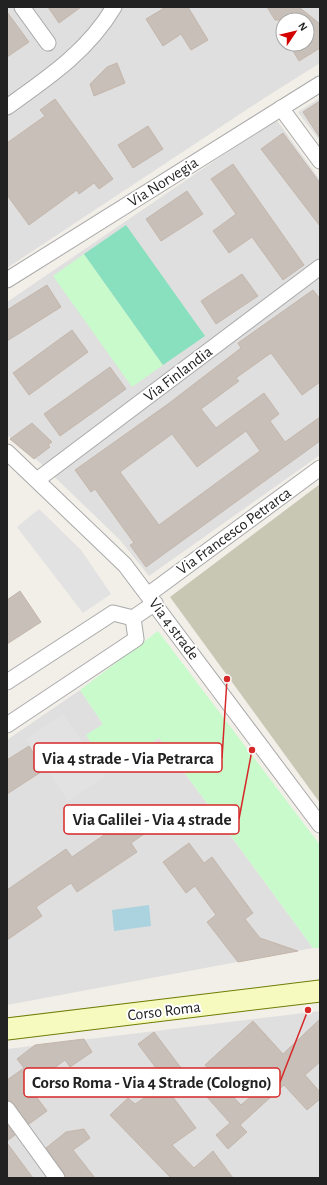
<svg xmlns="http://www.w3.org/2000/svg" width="327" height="1185" font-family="'Alegreya Sans',sans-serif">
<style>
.residential{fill:#e0dfdf;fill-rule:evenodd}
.construction{fill:#c7c7b4}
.park{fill:#c8facc}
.pitch{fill:#88e0be}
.parking{fill:#e2e2e2}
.water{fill:#aad3df}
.building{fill:#c7bfb8;stroke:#c4b6ab;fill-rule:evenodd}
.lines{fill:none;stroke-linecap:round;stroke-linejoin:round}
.minor-casing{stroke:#a9a9a9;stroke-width:17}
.secondary-casing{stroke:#707d05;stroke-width:23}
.minor{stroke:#fff;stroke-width:15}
.secondary{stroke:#f7fabf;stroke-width:21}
.labels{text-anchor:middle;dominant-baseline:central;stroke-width:4;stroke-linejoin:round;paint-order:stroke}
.street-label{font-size:16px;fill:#222;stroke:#fff}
.leader{fill:none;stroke:#d62828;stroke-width:1.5}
.callout-dot{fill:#d62828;stroke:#fff;stroke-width:1.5}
.callout{fill:#fff;stroke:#d62828;stroke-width:1.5}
.callout-label{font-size:17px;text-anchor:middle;font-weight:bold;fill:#222}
</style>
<rect width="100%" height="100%" fill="#f2efe9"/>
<g class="residential">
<path d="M7 7H320V63L266 97 7 268ZM283 20H307V44H283Z"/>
<polygon points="320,98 320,141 298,112"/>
<polygon points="276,119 320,180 320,455 149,576 120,540 38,461 7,435 7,302"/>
<polygon points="80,690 103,724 109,772 159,738 313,948 7,1005 7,740"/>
<polygon points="320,1011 320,1178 66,1178 7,1100 7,1049"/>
<polygon points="7,1116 48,1178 7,1178"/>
</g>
<polygon class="construction" points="320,484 320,803 170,597"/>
<g class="park">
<polygon points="84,254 163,365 132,387 53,276"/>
<polygon points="158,631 320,845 320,948 313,948 159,738 109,773 86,735 103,724 80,690"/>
</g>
<polygon class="pitch" points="126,225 205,336 163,365 84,254"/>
<g class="parking">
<polygon points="39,509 81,550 111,594 83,613 17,527"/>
<polygon points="63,714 106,776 68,801 26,739"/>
</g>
<polygon class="water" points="149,905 151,926 114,931 112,910"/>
<g class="building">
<polygon points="48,7 81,7 59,23"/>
<polygon points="166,7 188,7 208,40 191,50 181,34 163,46 146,19"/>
<polygon points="267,7 299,7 320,24 320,48 299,61 289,44 307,44 307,20 275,20"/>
<polygon points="7,12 29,42 7,57"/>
<polygon points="117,63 125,83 94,96 90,84 107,67"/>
<polygon points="55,99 113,179 99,189 94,183 79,194 77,190 29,225 7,195 7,143 45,116 40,110"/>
<polygon points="320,101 320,138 303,112"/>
<polygon points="148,126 163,149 133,168 118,145"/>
<polygon points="283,133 320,183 320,226 261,149"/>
<polygon points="233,164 304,265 283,280 252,237 229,253 213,231 236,214 211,179"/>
<polygon points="187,191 203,214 161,241 146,219"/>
<polygon points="242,274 258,296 216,324 201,301"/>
<polygon points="47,285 61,307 7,341 7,310"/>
<path d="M313 290 320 299V382L302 395 271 353 236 378 239 381 201 409 216 428 264 393 279 414 270 421 285 442 320 417V441L146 567 130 545 134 543 95 489 91 492 75 470 168 404 241 348 238 343ZM246 431 260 451 159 525 120 472 172 434 197 467Z"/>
<polygon points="72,330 88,352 29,395 13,373"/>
<polygon points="110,367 126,389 60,436 44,414"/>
<polygon points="32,423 52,442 48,445 50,447 34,459 10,439"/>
<polygon points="20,591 41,622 7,644 7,600"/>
<polygon points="29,746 44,770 7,794 7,760"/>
<polygon points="127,809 144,834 131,843 137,852 77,892 71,883 36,907 42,916 7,940 7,890 66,849 72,857 104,835 99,827"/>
<polygon points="189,843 204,863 212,857 253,913 245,919 260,938 298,951 238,962 207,922 216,915 195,886 186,893 163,862"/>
<path d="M320 1019V1062L305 1075 320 1092V1099L307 1110 284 1085 240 1125 247 1132 228 1149 216 1135 230 1123 199 1088 213 1075 205 1065 253 1021 283 1054ZM249 1066 265 1084 241 1105 225 1088Z"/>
<polygon points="154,1032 181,1068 165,1080 138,1044"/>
<polygon points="84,1039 92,1052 70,1067 65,1060 29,1087 47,1111 29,1124 14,1104 11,1101 7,1100 7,1080 24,1068 17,1059 35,1045"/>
<polygon points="164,1085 196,1128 172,1145 194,1168 213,1151 233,1178 171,1178 110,1115 128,1098 135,1104"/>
<polygon points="7,1124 15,1135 7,1141"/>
<polygon points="84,1129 90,1138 73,1150 95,1178 66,1178 64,1173 46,1148 66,1132"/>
<polygon points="7,1143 33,1178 7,1178"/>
</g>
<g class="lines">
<g class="minor-casing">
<g id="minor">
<polyline points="22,7 48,43"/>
<path d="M7 107C48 78 88 51 114 7"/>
<polyline points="281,108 320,161"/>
<polyline points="7,280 320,84"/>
<polyline points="7,452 125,565 320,825"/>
<polyline points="37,480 320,267"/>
<polyline points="149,594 320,468"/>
<polyline points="7,682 113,613 133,618 155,603"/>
<polyline points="7,725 136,639 133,618"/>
<polyline points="7,1109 57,1178"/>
</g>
</g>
<g class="secondary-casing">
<polyline id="secondary" points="7,1029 320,991"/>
</g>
<use href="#minor" class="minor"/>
<use href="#secondary" class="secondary"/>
</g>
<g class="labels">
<g class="street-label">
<text transform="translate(163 182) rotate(-32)">Via Norvegia</text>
<text transform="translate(178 374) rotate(-37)">Via Finlandia</text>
<text transform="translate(234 531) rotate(-36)">Via Francesco Petrarca</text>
<text transform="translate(174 629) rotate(53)">Via 4 strade</text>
<text transform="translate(164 1011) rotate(-7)">Corso Roma</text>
</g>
</g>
<path class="leader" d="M227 679L222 758M252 750L239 819M308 1010L280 1082"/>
<g class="callout-dot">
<circle cx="227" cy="679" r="4"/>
<circle cx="252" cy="750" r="4"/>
<circle cx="308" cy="1010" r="4"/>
</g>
<g class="callout">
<rect x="34" y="743" width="188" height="29" rx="4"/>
<rect x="64" y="805" width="175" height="29" rx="4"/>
<rect x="24" y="1068" width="256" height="29" rx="4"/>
</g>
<g class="callout-label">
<text x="128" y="764">Via 4 strade - Via Petrarca</text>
<text x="152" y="825">Via Galilei - Via 4 strade</text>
<text x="152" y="1088">Corso Roma - Via 4 Strade (Cologno)</text>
</g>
<rect width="327" height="1185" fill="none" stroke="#222222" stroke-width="16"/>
<g transform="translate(295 32) rotate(55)"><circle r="19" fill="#ffffff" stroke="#a7a7a7"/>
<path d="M0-3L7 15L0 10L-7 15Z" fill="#d40000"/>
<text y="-6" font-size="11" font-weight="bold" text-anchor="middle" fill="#222222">N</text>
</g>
</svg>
